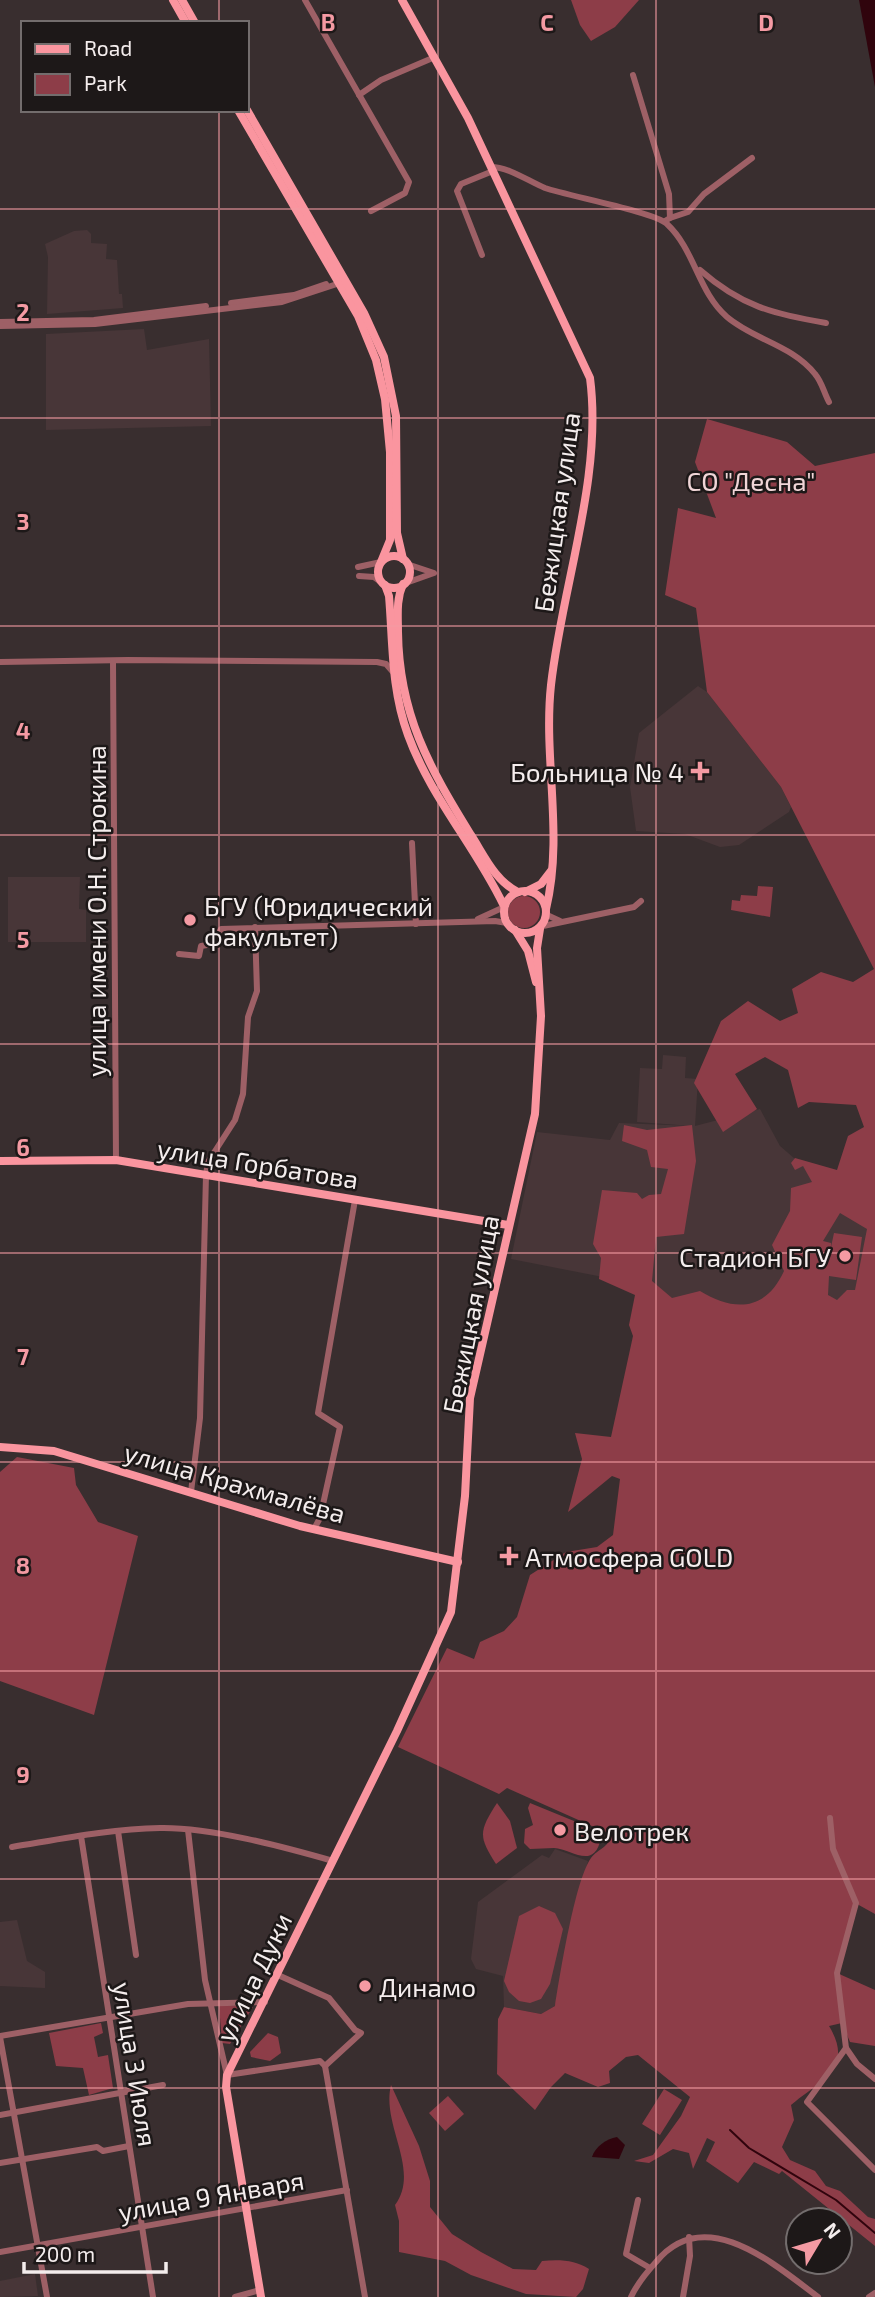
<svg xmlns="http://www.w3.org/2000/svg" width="875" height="2297" font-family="'Exo 2',sans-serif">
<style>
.built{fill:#483638}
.green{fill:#8d3d48;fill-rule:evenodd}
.water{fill:#30040d}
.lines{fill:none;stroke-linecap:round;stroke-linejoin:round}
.stream{stroke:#30040d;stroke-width:2}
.minor{stroke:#9e6066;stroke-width:6}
.major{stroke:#fa959f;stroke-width:8}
.grid{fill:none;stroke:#f49aa3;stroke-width:2;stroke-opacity:0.55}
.poi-dot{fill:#f49aa3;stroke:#1d1818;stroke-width:2.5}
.labels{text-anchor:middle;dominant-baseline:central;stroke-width:5;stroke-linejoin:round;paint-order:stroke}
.park-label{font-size:26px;fill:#f0d5d7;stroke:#1d1818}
.street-label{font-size:26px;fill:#f4eded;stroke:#1d1818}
.poi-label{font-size:26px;fill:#f4eded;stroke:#1d1818;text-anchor:start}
.grid-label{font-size:23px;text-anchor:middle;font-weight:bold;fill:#f49aa3;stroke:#1d1818;stroke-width:5;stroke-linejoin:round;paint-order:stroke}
</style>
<rect width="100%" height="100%" fill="#392e2f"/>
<g class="built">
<polygon points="87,230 91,234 91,243 107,244 106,259 117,260 119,294 122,294 123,308 47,314 48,257 45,244 74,231"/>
<polygon points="144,329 147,350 209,339 211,426 46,430 46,334"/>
<polygon points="698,686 707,692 781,787 791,807 789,812 739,845 720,847 685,834 636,831 630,787 639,733"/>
<polygon points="8,877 80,877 79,909 86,910 86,942 8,942"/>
<polygon points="663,1055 686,1057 685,1078 698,1079 695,1126 760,1109 780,1146 874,1227 864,1298 720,1311 674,1304 649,1286 511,1259 537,1132 610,1140 619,1123 693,1126 637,1122 640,1068 662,1069"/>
<polygon points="555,1849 588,1861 569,1931 555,2006 541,2014 504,2007 503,1976 476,1969 471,1959 478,1902 542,1855 549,1858"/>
<polygon points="17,1920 27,1961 45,1972 45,1988 0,1986 0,1922"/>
<polygon points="35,2274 38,2296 0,2297 0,2281"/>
</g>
<g class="green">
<polygon points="571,0 639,0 615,27 591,41 580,25"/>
<path d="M707 419 787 442 815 466 875 453V1914L857 1904 837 1973 875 1990V2046L850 2042 842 2023 829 2026C855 2069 820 2080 791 2105L794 2120 782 2147 790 2160 815 2171 826 2186 840 2191 868 2217 875 2219V2246L782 2171 779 2174 754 2162 738 2183 706 2161 715 2142 707 2138 693 2169 689 2153 673 2149 649 2163 634 2161 653 2155 681 2116 690 2097 638 2055 626 2057 609 2071 610 2083 598 2087 565 2073 551 2087 535 2110 497 2074 498 2019 504 2007 541 2014 555 2006C560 1975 575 1880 591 1858 599 1848 607 1849 612 1835L507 1788 499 1794 398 1747 447 1648 474 1659 480 1642 504 1631 517 1617 530 1575 566 1552 597 1547 613 1535 620 1479 612 1476 568 1512 582 1459 575 1433 611 1437 633 1336 629 1325 635 1295 599 1279 601 1258 593 1244 602 1190 637 1193 642 1199 649 1195 661 1194 668 1169 651 1167 647 1150 622 1141 624 1125 647 1130 692 1125 696 1161 684 1234 656 1237 652 1281 672 1298 700 1291C734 1312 766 1311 784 1271L772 1245 790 1211 791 1188 812 1182 803 1166 795 1170 791 1163 795 1158 837 1170 848 1136 864 1127 856 1105 809 1102 798 1108 788 1070 765 1057 735 1074 757 1109 723 1132 694 1083 721 1021 748 1001 780 1021 798 1013 792 989 821 972 853 982 874 969 781 787 707 692 696 608 665 595 678 508 716 518 695 462ZM840 1213 867 1229 855 1290H847L837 1300 828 1295 829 1276 856 1280 862 1237 834 1233 831 1247V1243L823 1241Z"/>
<polygon points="758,886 773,887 770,917 731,910 732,900 740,901 741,895 757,896"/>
<circle cx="524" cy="912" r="16"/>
<polygon points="17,1457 74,1468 76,1485 98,1522 138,1536 94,1715 0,1681 0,1472"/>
<path d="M497 1803 510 1821 517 1848 496 1864C478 1836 479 1831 497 1803Z"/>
<path d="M530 1803 596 1830 601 1838C594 1871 572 1849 554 1848 546 1848 538 1849 530 1849L524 1843 525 1829 533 1825 528 1808Z"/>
<polygon points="539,1906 555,1913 563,1929 550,1984 541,1999 530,2003 519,2001 509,1992 504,1981 519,1916"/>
<polygon points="219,2005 253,2007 230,2044 222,2043"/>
<polygon points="101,2023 103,2033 94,2037 98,2057 108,2055 113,2088 89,2095 83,2068 56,2066 49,2033"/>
<polygon points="268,2033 278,2037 281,2053 270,2061 251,2057 250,2052"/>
<path d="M391 2085 419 2146 430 2181V2207L452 2234 481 2252 513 2269 536 2270 542 2261C559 2259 576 2260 589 2269L583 2289 576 2297 526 2294 471 2275 445 2261 399 2252V2221L395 2205C421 2170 381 2125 391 2085Z"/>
<polygon points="664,2089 682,2100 660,2135 642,2124"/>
<polygon points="448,2096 464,2114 445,2131 429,2113"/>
</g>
<g class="water">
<polygon points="859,0 875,0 875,87"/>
<path d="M617 2137 625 2145 619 2159 592 2157C595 2147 606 2139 617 2137Z"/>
</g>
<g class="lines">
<polyline class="stream" points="730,2130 749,2148 836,2200 875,2233"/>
<g class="minor">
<polyline points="305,0 409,182 405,193 371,211"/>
<polyline points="633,75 669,194 670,218 665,221"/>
<polyline points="359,95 381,80 435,57"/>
<path d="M491 167C509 167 528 181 545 188 568 196 655 212 667 224 695 250 698 292 727 317 754 340 792 345 815 374 822 382 824 393 829 402"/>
<polyline points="670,218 688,212 704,194 752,158"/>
<polyline points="482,255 457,191 461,184 493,171"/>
<path d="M700 270C741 306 773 314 826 323"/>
<polyline points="231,303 294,295 326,284"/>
<polyline points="0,322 94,320 206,306"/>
<polyline points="0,326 95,324 282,302 343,282"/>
<polyline points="358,567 381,562"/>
<polyline points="359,576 374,577 385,585"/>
<polyline points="403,584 434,573 407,564"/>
<polyline points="0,662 128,660 377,662 386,664 393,672"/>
<polyline points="113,662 116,1160"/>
<polyline points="412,843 416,924"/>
<polyline points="547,915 560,921"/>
<polyline points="478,919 502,908"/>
<polyline points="543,926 634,907 641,901"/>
<polyline points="179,954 199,956 201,946 213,944 221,929 495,921 507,923"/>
<polyline points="191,1492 200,1418 206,1175 208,1162 235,1120 243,1094 248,1017 257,991 255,927"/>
<polyline points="314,1529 320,1518 340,1427 318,1413 355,1200"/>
<polyline points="830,1818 833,1849 856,1903 837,1973 846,2048 807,2102 875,2170"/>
<polyline points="188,1830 205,1980 227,2075 320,2061 325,2066 365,2297"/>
<polyline points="118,1831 136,1955"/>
<polyline points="81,1836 153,2297"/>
<path d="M12 1847C61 1839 110 1829 160 1828 210 1827 284 1847 333 1861"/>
<polyline points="278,1975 329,1998 355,2030 361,2033 325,2066"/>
<polyline points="0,2036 188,2004 265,2002"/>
<polyline points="0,2037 47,2297"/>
<polyline points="846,2048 857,2064 875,2079"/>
<polyline points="0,2115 163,2085"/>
<polyline points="0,2163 97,2147 103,2151 129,2146"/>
<polyline points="638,2200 626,2254 650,2268"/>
<polyline points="0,2252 347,2190"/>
<polyline points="235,2297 260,2290"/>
<path d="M631 2297C637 2284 646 2273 656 2262 704 2203 773 2263 818 2297"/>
<polyline points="683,2297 690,2256 689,2237"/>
<polyline points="869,2297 875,2293"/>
</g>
<g class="major">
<polyline points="173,0 186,23"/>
<polyline points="182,0 195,23"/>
<path d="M402 0 468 118 590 378C603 477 562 586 551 685 543 759 564 835 546 909"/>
<polyline points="238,110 358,316 376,360 385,399 390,452 390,540 381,562"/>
<polyline points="247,110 364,313 384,357 396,416 397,533 403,559"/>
<circle cx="394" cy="572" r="16"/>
<path d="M403 584C396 600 398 615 398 632 399 714 429 767 471 835 484 855 495 881 518 892"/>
<path d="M385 585 389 596C393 643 391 689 408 735 430 796 475 846 503 904"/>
<circle cx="525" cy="912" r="21"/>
<polyline points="525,892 541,884 551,871"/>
<polyline points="515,930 528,951 536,982"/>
<polyline points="0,1161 116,1160 508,1225"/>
<polyline points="0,1447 54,1451 300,1526 458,1562"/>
<polyline points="261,2297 226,2087 227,2075 397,1731 451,1612 465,1496 470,1398 535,1114 541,1016 537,948 540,929"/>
</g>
</g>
<path class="grid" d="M219 0V23M438 0V2297M656 0V2297M219 110V2297M0 209H875M0 418H875M0 626H875M0 835H875M0 1044H875M0 1253H875M0 1462H875M0 1671H875M0 1879H875M0 2088H875"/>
<g class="poi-dot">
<path d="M696.5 760.5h7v7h7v7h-7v7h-7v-7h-7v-7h7z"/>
<circle cx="190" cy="920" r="7"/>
<circle cx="845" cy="1256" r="7"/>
<path d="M505.5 1545.5h7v7h7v7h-7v7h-7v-7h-7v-7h7z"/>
<circle cx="560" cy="1830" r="7"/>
<circle cx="365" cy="1986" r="7"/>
</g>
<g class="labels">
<g class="park-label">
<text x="751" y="480">СО "Десна"</text>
</g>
<g class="street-label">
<text transform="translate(556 512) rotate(-82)">Бежицкая улица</text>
<text transform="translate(95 911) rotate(-90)">улица имени О.Н. Строкина</text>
<text transform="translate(258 1163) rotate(9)">улица Горбатова</text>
<text transform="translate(470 1314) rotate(-79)">Бежицкая улица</text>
<text transform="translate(235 1482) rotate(16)">улица Крахмалёва</text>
<text transform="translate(253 1977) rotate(-64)">улица Дуки</text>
<text transform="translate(136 2064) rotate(81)">улица 3 Июля</text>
<text transform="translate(211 2195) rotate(-10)">улица 9 Января</text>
</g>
<g class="poi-label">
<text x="684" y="771" text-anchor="end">Больница № 4</text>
<text x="204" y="905">БГУ (Юридический<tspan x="204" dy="30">факультет)</tspan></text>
<text x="831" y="1256" text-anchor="end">Стадион БГУ</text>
<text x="525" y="1556">Атмосфера GOLD</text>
<text x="574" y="1830">Велотрек</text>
<text x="379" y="1986">Динамо</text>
</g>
</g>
<g class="grid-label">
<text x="328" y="31">B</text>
<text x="547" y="31">C</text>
<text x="766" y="31">D</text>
<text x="23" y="321">2</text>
<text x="23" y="530">3</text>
<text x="23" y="739">4</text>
<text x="23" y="948">5</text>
<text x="23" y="1156">6</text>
<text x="23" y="1365">7</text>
<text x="23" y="1574">8</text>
<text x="23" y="1783">9</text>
</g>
<rect x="21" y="21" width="228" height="91" fill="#1d1818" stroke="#736d6d" stroke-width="2"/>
<rect x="35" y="44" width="35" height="10" fill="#fa959f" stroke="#736d6d" stroke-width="2"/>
<text x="84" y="56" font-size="21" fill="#f4eded">Road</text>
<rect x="35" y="74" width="35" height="21" fill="#8d3d48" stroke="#736d6d" stroke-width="2"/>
<text x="84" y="91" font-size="21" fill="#f4eded">Park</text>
<g transform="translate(819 2241) rotate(52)"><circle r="33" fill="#1d1818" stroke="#736d6d" stroke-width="2"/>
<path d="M0-5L12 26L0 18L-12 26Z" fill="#f49aa3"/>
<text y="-10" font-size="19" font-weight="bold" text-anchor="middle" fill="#f4eded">N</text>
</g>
<path d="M24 2262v10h142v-10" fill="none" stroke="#f4eded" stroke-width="3.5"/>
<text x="35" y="2262" font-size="21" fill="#f4eded" stroke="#1d1818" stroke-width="5" paint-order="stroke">200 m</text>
</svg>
